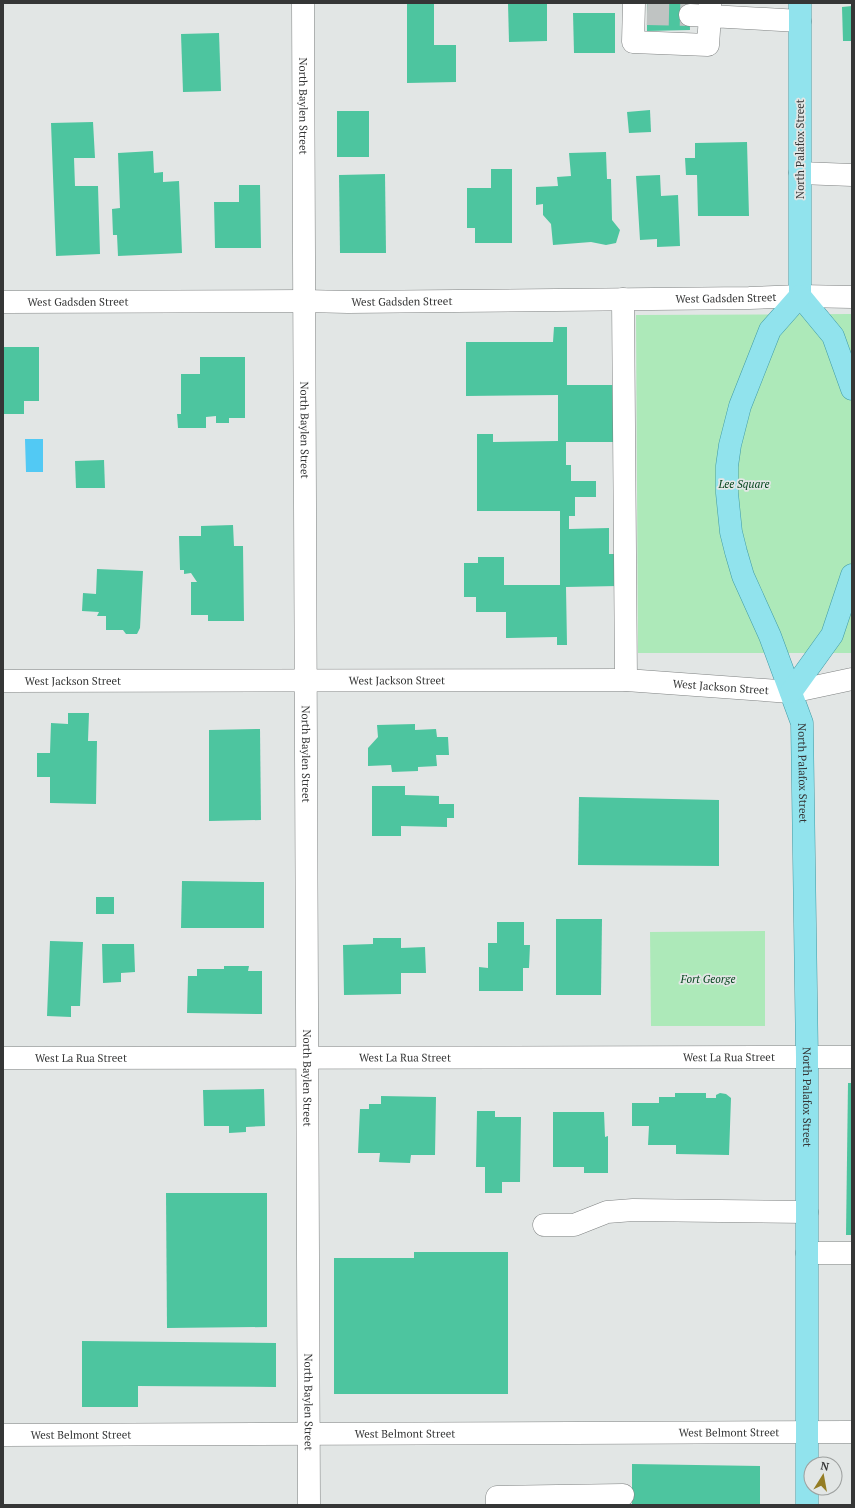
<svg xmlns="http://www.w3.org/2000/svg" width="855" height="1508" font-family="'PT Serif',serif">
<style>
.green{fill:#ade9b9}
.water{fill:#52c9f4}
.building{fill:#4dc59f}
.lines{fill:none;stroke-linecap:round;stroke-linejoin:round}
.minor-tunnel{stroke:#bfc3c2;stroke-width:22;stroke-dasharray:22 11;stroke-linecap:butt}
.minor-casing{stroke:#7f8282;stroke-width:23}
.major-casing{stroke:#419ba5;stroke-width:23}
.minor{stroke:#fff;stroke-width:22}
.major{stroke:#91e3ed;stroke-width:22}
.labels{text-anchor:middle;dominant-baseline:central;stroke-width:3.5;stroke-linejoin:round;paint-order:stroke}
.street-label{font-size:11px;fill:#353636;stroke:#e2e6e5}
.park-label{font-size:11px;font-style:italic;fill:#06461e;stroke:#e2e6e5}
</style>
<rect width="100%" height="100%" fill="#e2e6e5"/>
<g class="green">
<polygon points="852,314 852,653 638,653 636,315"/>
<polygon points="765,931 765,1026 651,1026 650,932"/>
</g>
<polygon class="water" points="25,439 43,439 43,472 26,472"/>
<g class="building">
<polygon points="407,3 434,3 434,45 456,45 456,82 407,83"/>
<polygon points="508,3 547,3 547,41 509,42"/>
<polygon points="647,3 689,3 690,30 647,31"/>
<polygon points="852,6 852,41 843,41 842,7"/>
<polygon points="573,13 615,13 615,53 574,53"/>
<polygon points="219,33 221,91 183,92 181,34"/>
<polygon points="650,110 651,132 629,133 627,112"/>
<rect x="337" y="111" width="32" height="46"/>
<polygon points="93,122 95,158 74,158 75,186 98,186 100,254 56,256 51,123"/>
<polygon points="747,142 749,216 698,216 697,175 686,175 685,158 695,158 695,143"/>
<polygon points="153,151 154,173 163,172 163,182 179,181 182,253 118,256 117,235 113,235 112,209 120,208 118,153"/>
<polygon points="606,152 607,179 611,179 612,220 620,230 616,243 606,245 591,242 553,245 551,224 543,215 543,204 536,205 536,187 558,186 557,177 571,176 569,153"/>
<polygon points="491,169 512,169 512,243 475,243 475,228 467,228 467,188 491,188"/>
<polygon points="385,174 386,253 340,253 339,175"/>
<polygon points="660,175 661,196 678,195 680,246 657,247 657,239 640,240 636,176"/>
<polygon points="239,185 260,185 261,248 215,248 214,202 239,202"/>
<polygon points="554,327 567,327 567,385 617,385 617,442 566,442 566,465 571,465 571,481 596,481 596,497 575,497 575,516 569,516 569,529 609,528 609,554 618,554 618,586 566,587 567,645 557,645 557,637 506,638 506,612 476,612 476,597 464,597 464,563 478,563 478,557 504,557 504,585 560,585 560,511 477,511 477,434 493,434 493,442 558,441 558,395 466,396 466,342 553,342"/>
<polygon points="3,347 39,347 39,401 24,401 24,414 3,414"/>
<polygon points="200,357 245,357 245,418 229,418 229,423 216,423 216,416 206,417 206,428 178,428 177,414 181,414 181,374 200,374"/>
<polygon points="104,460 105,488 76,488 75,461"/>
<polygon points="233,525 234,546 243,546 244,621 208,621 208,615 191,615 191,582 197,582 191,573 184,574 184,570 180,570 179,536 201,536 201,526"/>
<polygon points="97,569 143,571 140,628 137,634 126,634 123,630 106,630 106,616 97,616 99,612 82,611 83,593 96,594"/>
<polygon points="68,713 89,713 88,741 97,741 96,804 50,803 50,777 37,777 37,753 50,753 51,723 68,724"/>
<polygon points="415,724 415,730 436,729 437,737 448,737 449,755 436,755 437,766 418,767 418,771 392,772 391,765 368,766 368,748 378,737 377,725"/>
<polygon points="260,729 261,820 209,821 209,730"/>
<polygon points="372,786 405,786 405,795 439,796 439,804 454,804 454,818 447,818 447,827 401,826 401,836 372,836"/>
<polygon points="579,797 719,800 719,866 578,865"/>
<polygon points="182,881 264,882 264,928 181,928"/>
<rect x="96" y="897" width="18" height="17"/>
<polygon points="556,919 602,919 601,995 556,995"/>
<polygon points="497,922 524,922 524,945 530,945 529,968 523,968 523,991 479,991 479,967 488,968 488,943 497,943"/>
<polygon points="373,938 401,938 401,948 425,947 426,973 401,973 401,994 344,995 343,945 373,944"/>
<polygon points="50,941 83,942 80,1006 71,1006 71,1017 47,1016"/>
<polygon points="102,944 134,944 135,972 121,973 121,982 103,983"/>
<polygon points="224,966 249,966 248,971 262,971 262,1014 187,1013 188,976 197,976 197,969 224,969"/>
<polygon points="848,1083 852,1083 852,1235 846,1235"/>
<polygon points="264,1089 265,1126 246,1127 246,1132 229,1133 229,1126 204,1126 203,1090"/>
<polygon points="675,1093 706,1093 706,1098 716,1098 716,1095 720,1093 726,1094 731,1098 729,1155 676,1154 676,1145 648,1145 649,1126 632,1126 632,1103 659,1103 659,1097 675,1097"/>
<polygon points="381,1096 436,1097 435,1155 411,1155 410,1163 379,1162 380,1153 358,1153 360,1109 369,1109 369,1104 381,1104"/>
<polygon points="477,1111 495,1111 495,1117 521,1117 520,1182 502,1182 502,1193 485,1193 485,1167 476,1167"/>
<polygon points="553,1112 604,1112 605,1137 608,1136 608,1173 584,1173 584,1167 553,1167"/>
<polygon points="166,1193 267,1193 267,1327 167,1328"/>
<polygon points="414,1252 508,1252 508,1394 334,1394 334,1258 414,1258"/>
<polygon points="82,1341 276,1343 276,1387 138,1386 138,1407 82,1407"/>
<polygon points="632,1464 760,1466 760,1505 632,1505"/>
</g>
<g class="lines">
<polyline class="minor-tunnel" points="647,14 690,15"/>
<g class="minor-casing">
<g id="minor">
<path id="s1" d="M303 3 309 1505"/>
<polyline points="634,3 633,42 708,45 710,16 800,21"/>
<polyline points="690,15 710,16 710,3"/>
<polyline points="800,173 852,175"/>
<polyline points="623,299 626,680"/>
<path id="s2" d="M3 302 304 301 348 302 749 298 800 296 852 297"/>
<path id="s3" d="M3 681 626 680 791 692 852 679"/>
<path id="s4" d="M3 1058 852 1057"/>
<polyline points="544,1225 574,1225 607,1212 633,1210 807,1212"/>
<polyline points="807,1253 852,1253"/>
<path id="s5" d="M3 1435 852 1432"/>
<polyline points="497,1505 497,1497 623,1495"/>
</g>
</g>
<g class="major-casing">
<g id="major">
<polyline points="800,3 800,296 833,336 852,389"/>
<path id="s6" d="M800 296 770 330 740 406 730 445 727 466V493L731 532 736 552 743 576 770 636 802 723 807 1057V1505"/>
<polyline points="791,692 832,635 852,575"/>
</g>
</g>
<use href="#minor" class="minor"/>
<use href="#major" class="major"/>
</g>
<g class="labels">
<g class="street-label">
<text stroke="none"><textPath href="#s1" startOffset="103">North Baylen Street</textPath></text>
<text transform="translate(800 149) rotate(-90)">North Palafox Street</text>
<text stroke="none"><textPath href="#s2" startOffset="723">West Gadsden Street</textPath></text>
<text stroke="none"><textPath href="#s2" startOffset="75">West Gadsden Street</textPath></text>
<text stroke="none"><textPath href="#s2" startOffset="399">West Gadsden Street</textPath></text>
<text stroke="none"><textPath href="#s1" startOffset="427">North Baylen Street</textPath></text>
<text stroke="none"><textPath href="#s3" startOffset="394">West Jackson Street</textPath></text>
<text stroke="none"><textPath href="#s3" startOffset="70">West Jackson Street</textPath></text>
<text stroke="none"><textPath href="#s3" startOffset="718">West Jackson Street</textPath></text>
<text stroke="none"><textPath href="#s1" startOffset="751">North Baylen Street</textPath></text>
<text stroke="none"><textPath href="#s6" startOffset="509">North Palafox Street</textPath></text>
<text stroke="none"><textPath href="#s4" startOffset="78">West La Rua Street</textPath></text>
<text stroke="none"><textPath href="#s4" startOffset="402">West La Rua Street</textPath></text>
<text stroke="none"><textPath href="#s4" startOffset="726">West La Rua Street</textPath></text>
<text stroke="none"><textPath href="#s1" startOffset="1075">North Baylen Street</textPath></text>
<text stroke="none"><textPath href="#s6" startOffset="833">North Palafox Street</textPath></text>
<text stroke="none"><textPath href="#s1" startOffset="1399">North Baylen Street</textPath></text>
<text stroke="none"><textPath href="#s5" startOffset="726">West Belmont Street</textPath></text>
<text stroke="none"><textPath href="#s5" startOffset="402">West Belmont Street</textPath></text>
<text stroke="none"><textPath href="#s5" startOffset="78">West Belmont Street</textPath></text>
</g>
<g class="park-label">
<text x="744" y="484">Lee Square</text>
<text x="708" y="979">Fort George</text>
</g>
</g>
<rect width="855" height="1508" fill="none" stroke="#353636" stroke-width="8"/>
<g transform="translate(823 1476) rotate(11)"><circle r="19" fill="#e2e6e5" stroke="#9da09f"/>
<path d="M0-3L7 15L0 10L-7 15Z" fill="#947d24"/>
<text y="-6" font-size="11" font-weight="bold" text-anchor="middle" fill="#353636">N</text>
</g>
</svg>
